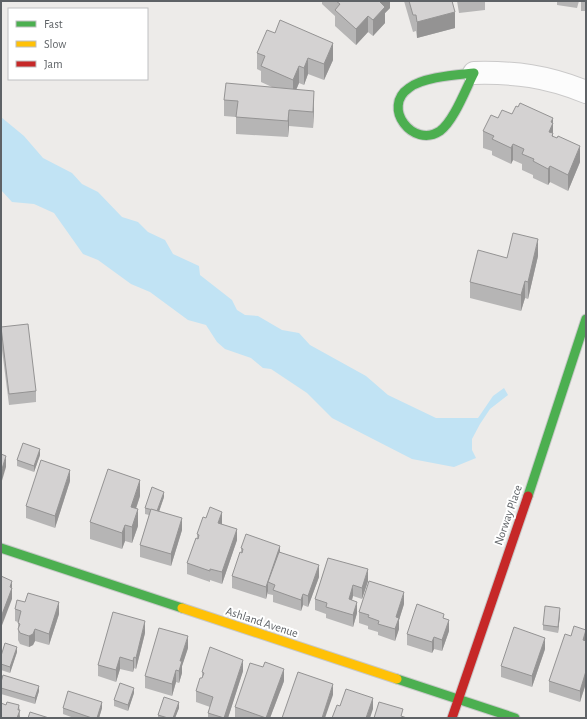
<svg xmlns="http://www.w3.org/2000/svg" width="587" height="719" font-family="'Alegreya Sans',sans-serif">
<style>
.water{fill:#c1e3f4}
.lines{fill:none;stroke-linecap:round;stroke-linejoin:round}
.street-casing{stroke:#cac9c9;stroke-width:24}
.fast-casing{stroke:#c7c8c8;stroke-width:11}
.slow-casing{stroke:#c7c8c8;stroke-width:11}
.jam-casing{stroke:#c7c8c8;stroke-width:11}
.street{stroke:#fcfcfc;stroke-width:22}
.fast{stroke:#4caf50;stroke-width:9}
.slow{stroke:#ffc107;stroke-width:9}
.jam{stroke:#c62828;stroke-width:9}
.wall{fill:#b6b5b5}
.shaded-wall{fill:#949393}
.building{fill:#d4d2d2;stroke:#949393}
.labels{text-anchor:middle;dominant-baseline:central;stroke-width:4;stroke-linejoin:round;paint-order:stroke}
.street-label{font-size:12px;fill:#5e6266;stroke:#fff}
</style>
<rect width="100%" height="100%" fill="#edebe9"/>
<polygon class="water" points="1,117 24,136 43,158 72,173 82,184 98,192 122,217 138,222 148,232 165,240 173,254 199,266 200,275 232,300 237,310 245,315 258,316 282,330 299,333 310,345 366,376 388,395 436,418 478,418 493,396 504,388 508,395 490,409 480,424 472,439 472,450 476,458 454,467 412,459 332,418 307,393 271,369 263,368 251,358 225,349 217,342 206,325 188,320 150,292 131,284 98,260 83,254 54,213 34,204 12,202 1,190"/>
<g class="lines">
<g class="street-casing">
<path id="street" d="M474 73C515 72 547 76 586 92"/>
</g>
<g class="fast-casing">
<g id="fast">
<path d="M474 73C466 88 454 121 440 131 413 149 381 107 409 88 423 77 456 75 474 73Z"/>
<polyline points="528,496 586,319"/>
<polyline points="1,548 182,608"/>
<polyline points="397,679 515,718"/>
</g>
</g>
<g class="slow-casing">
<polyline id="slow" points="182,608 397,679"/>
</g>
<g class="jam-casing">
<polyline id="jam" points="452,718 528,496"/>
</g>
<use href="#street" class="street"/>
<use href="#fast" class="fast"/>
<use href="#slow" class="slow"/>
<use href="#jam" class="jam"/>
</g>
<g class="wall">
<polygon points="322,1 390,1 390,8 385,13 385,23 373,36 368,32 356,45 335,26 335,16 322,4"/>
<polygon points="404,1 452,1 455,28 417,38 416,31 413,32"/>
<polygon points="457,1 485,1 485,10 459,13"/>
<polygon points="551,1 579,1 577,8 557,5 557,2"/>
<rect x="581" y="1" width="5" height="10"/>
<polygon points="257,53 333,60 324,80 308,74 304,85 299,83 296,90 314,108 313,128 289,126 288,137 236,134 236,117 224,116 224,100 272,87 261,82 261,71 257,69"/>
<polygon points="512,114 553,123 553,137 580,162 568,191 550,182 548,185 533,178 533,175 522,170 522,164 513,160 511,164 492,155 492,151 483,148 483,131 498,118"/>
<polygon points="538,256 528,299 525,298 521,311 470,298 470,282 507,258"/>
<polygon points="1,327 36,391 36,402 9,405 1,342"/>
<polygon points="40,455 34,472 17,466 17,460"/>
<polygon points="70,481 55,528 26,518 26,506"/>
<polygon points="140,496 136,509 138,526 132,543 125,541 122,549 90,539 90,522"/>
<polygon points="164,497 159,512 182,530 171,566 140,557 140,545 149,515 145,514 145,508"/>
<polygon points="221,524 237,540 222,584 210,580 210,582 187,574 187,563 197,539 197,534"/>
<polygon points="241,548 280,552 319,577 308,607 303,605 301,611 273,602 273,595 268,594 268,591 266,599 232,588 232,576 241,553"/>
<polygon points="328,558 368,581 362,599 353,596 352,600 357,613 353,627 326,618 326,614 315,610 315,599"/>
<polygon points="404,604 399,620 399,629 395,641 378,635 378,632 368,629 368,626 359,623 359,612"/>
<polygon points="15,609 59,614 49,645 35,641 33,645 29,647 20,644 18,640 18,622 15,621"/>
<polygon points="560,614 558,633 543,630 543,625"/>
<polygon points="444,618 449,631 442,651 434,649 432,653 407,645 407,634"/>
<polygon points="586,630 586,683 580,702 549,692 549,681 571,636"/>
<polygon points="145,633 136,669 134,668 133,672 120,669 116,682 98,676 98,665"/>
<polygon points="188,648 182,666 182,673 179,683 176,682 172,696 145,688 145,676"/>
<polygon points="545,649 532,687 501,677 501,666"/>
<polygon points="17,652 10,673 1,670 1,656"/>
<polygon points="243,671 228,718 208,718 208,713 210,707 196,702 196,691 202,678 202,672"/>
<polygon points="284,681 270,718 235,718 235,707"/>
<polygon points="1,682 39,691 35,704 1,694"/>
<polygon points="134,693 128,711 114,706 114,700"/>
<polygon points="63,708 102,708 99,718 74,718 63,714"/>
<polygon points="179,708 175,718 158,718 158,715"/>
</g>
<g class="shaded-wall">
<polygon points="381,1 390,1 390,8 385,13 385,23 373,36 373,20"/>
<polygon points="455,12 455,28 417,38 417,22"/>
<polygon points="368,16 368,32 356,45 356,29"/>
<polygon points="333,43 333,60 324,80 324,64"/>
<polygon points="308,58 308,74 304,85 304,68"/>
<polygon points="299,66 299,83 293,97 293,80"/>
<polygon points="314,91 314,108 313,128 313,112"/>
<polygon points="289,110 289,126 288,137 288,121"/>
<polygon points="553,118 553,124 553,123 553,139 549,132 551,122"/>
<polygon points="513,144 513,160 511,164 511,148"/>
<polygon points="580,146 580,162 568,191 568,175"/>
<polygon points="550,166 550,182 548,185 548,169"/>
<polygon points="538,239 538,256 528,299 528,282"/>
<polygon points="525,281 525,298 521,311 521,295"/>
<polygon points="40,449 40,455 34,472 34,466"/>
<polygon points="6,456 6,467 1,484 1,472"/>
<polygon points="70,470 70,481 55,528 55,516"/>
<polygon points="140,480 140,496 131,523 131,507"/>
<polygon points="164,492 164,497 157,517 157,512"/>
<polygon points="138,509 138,526 132,543 132,527"/>
<polygon points="222,512 222,524 218,534 218,523"/>
<polygon points="182,518 182,530 171,566 171,554"/>
<polygon points="125,525 125,541 122,549 122,533"/>
<polygon points="237,529 237,540 222,584 222,572"/>
<polygon points="280,546 280,557 268,582 268,591 266,599 266,587"/>
<polygon points="319,565 319,577 308,607 308,596"/>
<polygon points="368,569 368,581 362,599 362,588"/>
<polygon points="12,581 12,599 1,628 1,617"/>
<polygon points="353,585 353,596 349,610 349,599"/>
<polygon points="404,592 404,604 399,620 399,629 395,641 395,629 396,617"/>
<polygon points="303,594 303,605 301,611 301,600"/>
<polygon points="59,602 59,614 49,645 49,634"/>
<polygon points="357,602 357,613 353,627 353,615"/>
<polygon points="560,608 560,614 558,633 558,627"/>
<polygon points="449,620 449,631 442,651 442,640"/>
<polygon points="145,621 145,633 136,669 136,658"/>
<polygon points="35,629 35,641 33,645 29,647 29,636"/>
<polygon points="586,631 586,642 583,640"/>
<polygon points="188,636 188,648 182,666 182,673 179,683 179,671 180,661"/>
<polygon points="434,637 434,649 432,653 432,642"/>
<polygon points="545,638 545,649 532,687 532,676"/>
<polygon points="17,647 17,652 10,673 10,667"/>
<polygon points="120,657 120,669 116,682 116,670"/>
<polygon points="134,657 134,668 133,672 133,661"/>
<polygon points="243,660 243,671 228,718 224,718"/>
<polygon points="284,669 284,681 270,718 266,718"/>
<polygon points="176,670 176,682 172,696 172,684"/>
<polygon points="586,671 586,683 580,702 580,691"/>
<polygon points="333,684 333,695 325,718 322,718"/>
<polygon points="39,686 39,691 35,704 35,698"/>
<polygon points="134,688 134,693 128,711 128,705"/>
<polygon points="373,698 373,709 370,718 366,718"/>
<polygon points="102,702 102,708 99,718 97,718"/>
<polygon points="179,702 179,708 175,718 173,718"/>
<polygon points="19,705 20,718 17,718 18,710"/>
</g>
<g class="building">
<polygon points="336,1 381,1 380,2 385,7 373,20 368,16 356,29 335,10 340,4"/>
<polygon points="409,1 452,1 455,12 417,22 416,15 413,15"/>
<polygon points="280,20 333,43 324,64 308,58 304,68 299,66 293,80 261,66 265,56 257,53 267,30 275,33"/>
<polygon points="226,83 314,91 313,112 289,110 288,121 236,117 238,101 224,100"/>
<polygon points="520,103 553,118 551,122 553,123 549,132 553,133 552,136 557,138 558,136 580,146 568,175 550,166 548,169 533,161 534,159 522,154 524,149 513,144 511,148 492,139 494,136 483,131 491,115 498,118 502,110 512,114 516,106 518,107"/>
<polygon points="513,233 538,239 528,282 525,281 521,295 470,282 478,250 507,258"/>
<polygon points="28,324 36,391 9,394 1,327"/>
<polygon points="23,443 40,449 34,466 17,460"/>
<polygon points="1,454 6,456 1,472"/>
<polygon points="41,460 70,470 55,516 26,506"/>
<polygon points="108,469 140,480 131,507 138,509 132,527 125,525 122,533 90,522"/>
<polygon points="152,487 164,492 157,511 145,508"/>
<polygon points="210,507 222,512 218,523 237,529 222,572 210,569 210,571 187,563 196,538 198,539 199,535 197,534 203,517 206,518"/>
<polygon points="151,509 182,518 171,554 140,545"/>
<polygon points="246,534 280,546 266,587 232,576 240,552 242,553 243,549 241,548"/>
<polygon points="279,552 319,565 308,596 303,594 301,600 273,590 275,585 268,582"/>
<polygon points="328,558 368,569 362,588 353,585 349,599 357,602 353,615 326,607 327,603 315,599"/>
<polygon points="1,576 12,581 10,587 12,588 1,617"/>
<polygon points="369,581 404,592 396,617 399,618 395,629 378,624 379,621 368,617 369,615 359,612"/>
<polygon points="28,593 59,602 49,634 35,629 33,634 29,636 20,633 18,629 20,624 18,623 21,611 15,609 17,600 25,602"/>
<polygon points="417,604 444,614 443,618 449,620 442,640 434,637 432,642 407,634"/>
<polygon points="545,606 560,608 558,627 543,625"/>
<polygon points="113,612 145,621 136,658 134,657 133,661 120,657 116,670 98,665"/>
<polygon points="574,626 586,630 583,640 586,641 586,671 580,691 549,681 565,634 571,636"/>
<polygon points="514,627 545,638 532,676 501,666"/>
<polygon points="159,628 188,636 180,661 182,661 179,671 176,670 172,684 145,676"/>
<polygon points="5,643 17,647 10,667 1,664 1,656"/>
<polygon points="210,647 243,660 224,718 208,713 213,697 196,691 200,678 202,678 204,673 202,672"/>
<polygon points="265,662 284,669 266,718 235,707 250,663 263,667"/>
<polygon points="298,672 333,684 322,718 282,718"/>
<polygon points="3,675 39,686 35,698 1,688 1,682"/>
<polygon points="120,683 134,688 128,705 114,700"/>
<polygon points="346,689 373,698 366,718 332,718 337,705 340,706"/>
<polygon points="68,691 102,702 97,718 92,718 63,708"/>
<polygon points="164,697 179,702 173,718 168,718 158,715"/>
<polygon points="7,702 19,705 18,710 20,710 17,718 1,718 1,703 6,705"/>
<polygon points="379,702 403,709 401,716 407,718 374,718"/>
<polygon points="30,712 49,718 28,718"/>
</g>
<g class="labels">
<g class="street-label">
<text transform="translate(508 515) rotate(-71)">Norway Place</text>
<text transform="translate(262 622) rotate(18)">Ashland Avenue</text>
</g>
</g>
<rect width="587" height="719" fill="none" stroke="#5e6266" stroke-width="4"/>
<rect x="8" y="8" width="140" height="72" fill="#ffffff" stroke="#bfc0c2"/>
<rect x="16" y="21" width="20" height="6" fill="#4caf50" stroke="#bfc0c2"/>
<text x="44" y="28" font-size="12" fill="#5e6266">Fast</text>
<rect x="16" y="41" width="20" height="6" fill="#ffc107" stroke="#bfc0c2"/>
<text x="44" y="48" font-size="12" fill="#5e6266">Slow</text>
<rect x="16" y="61" width="20" height="6" fill="#c62828" stroke="#bfc0c2"/>
<text x="44" y="68" font-size="12" fill="#5e6266">Jam</text>
</svg>
